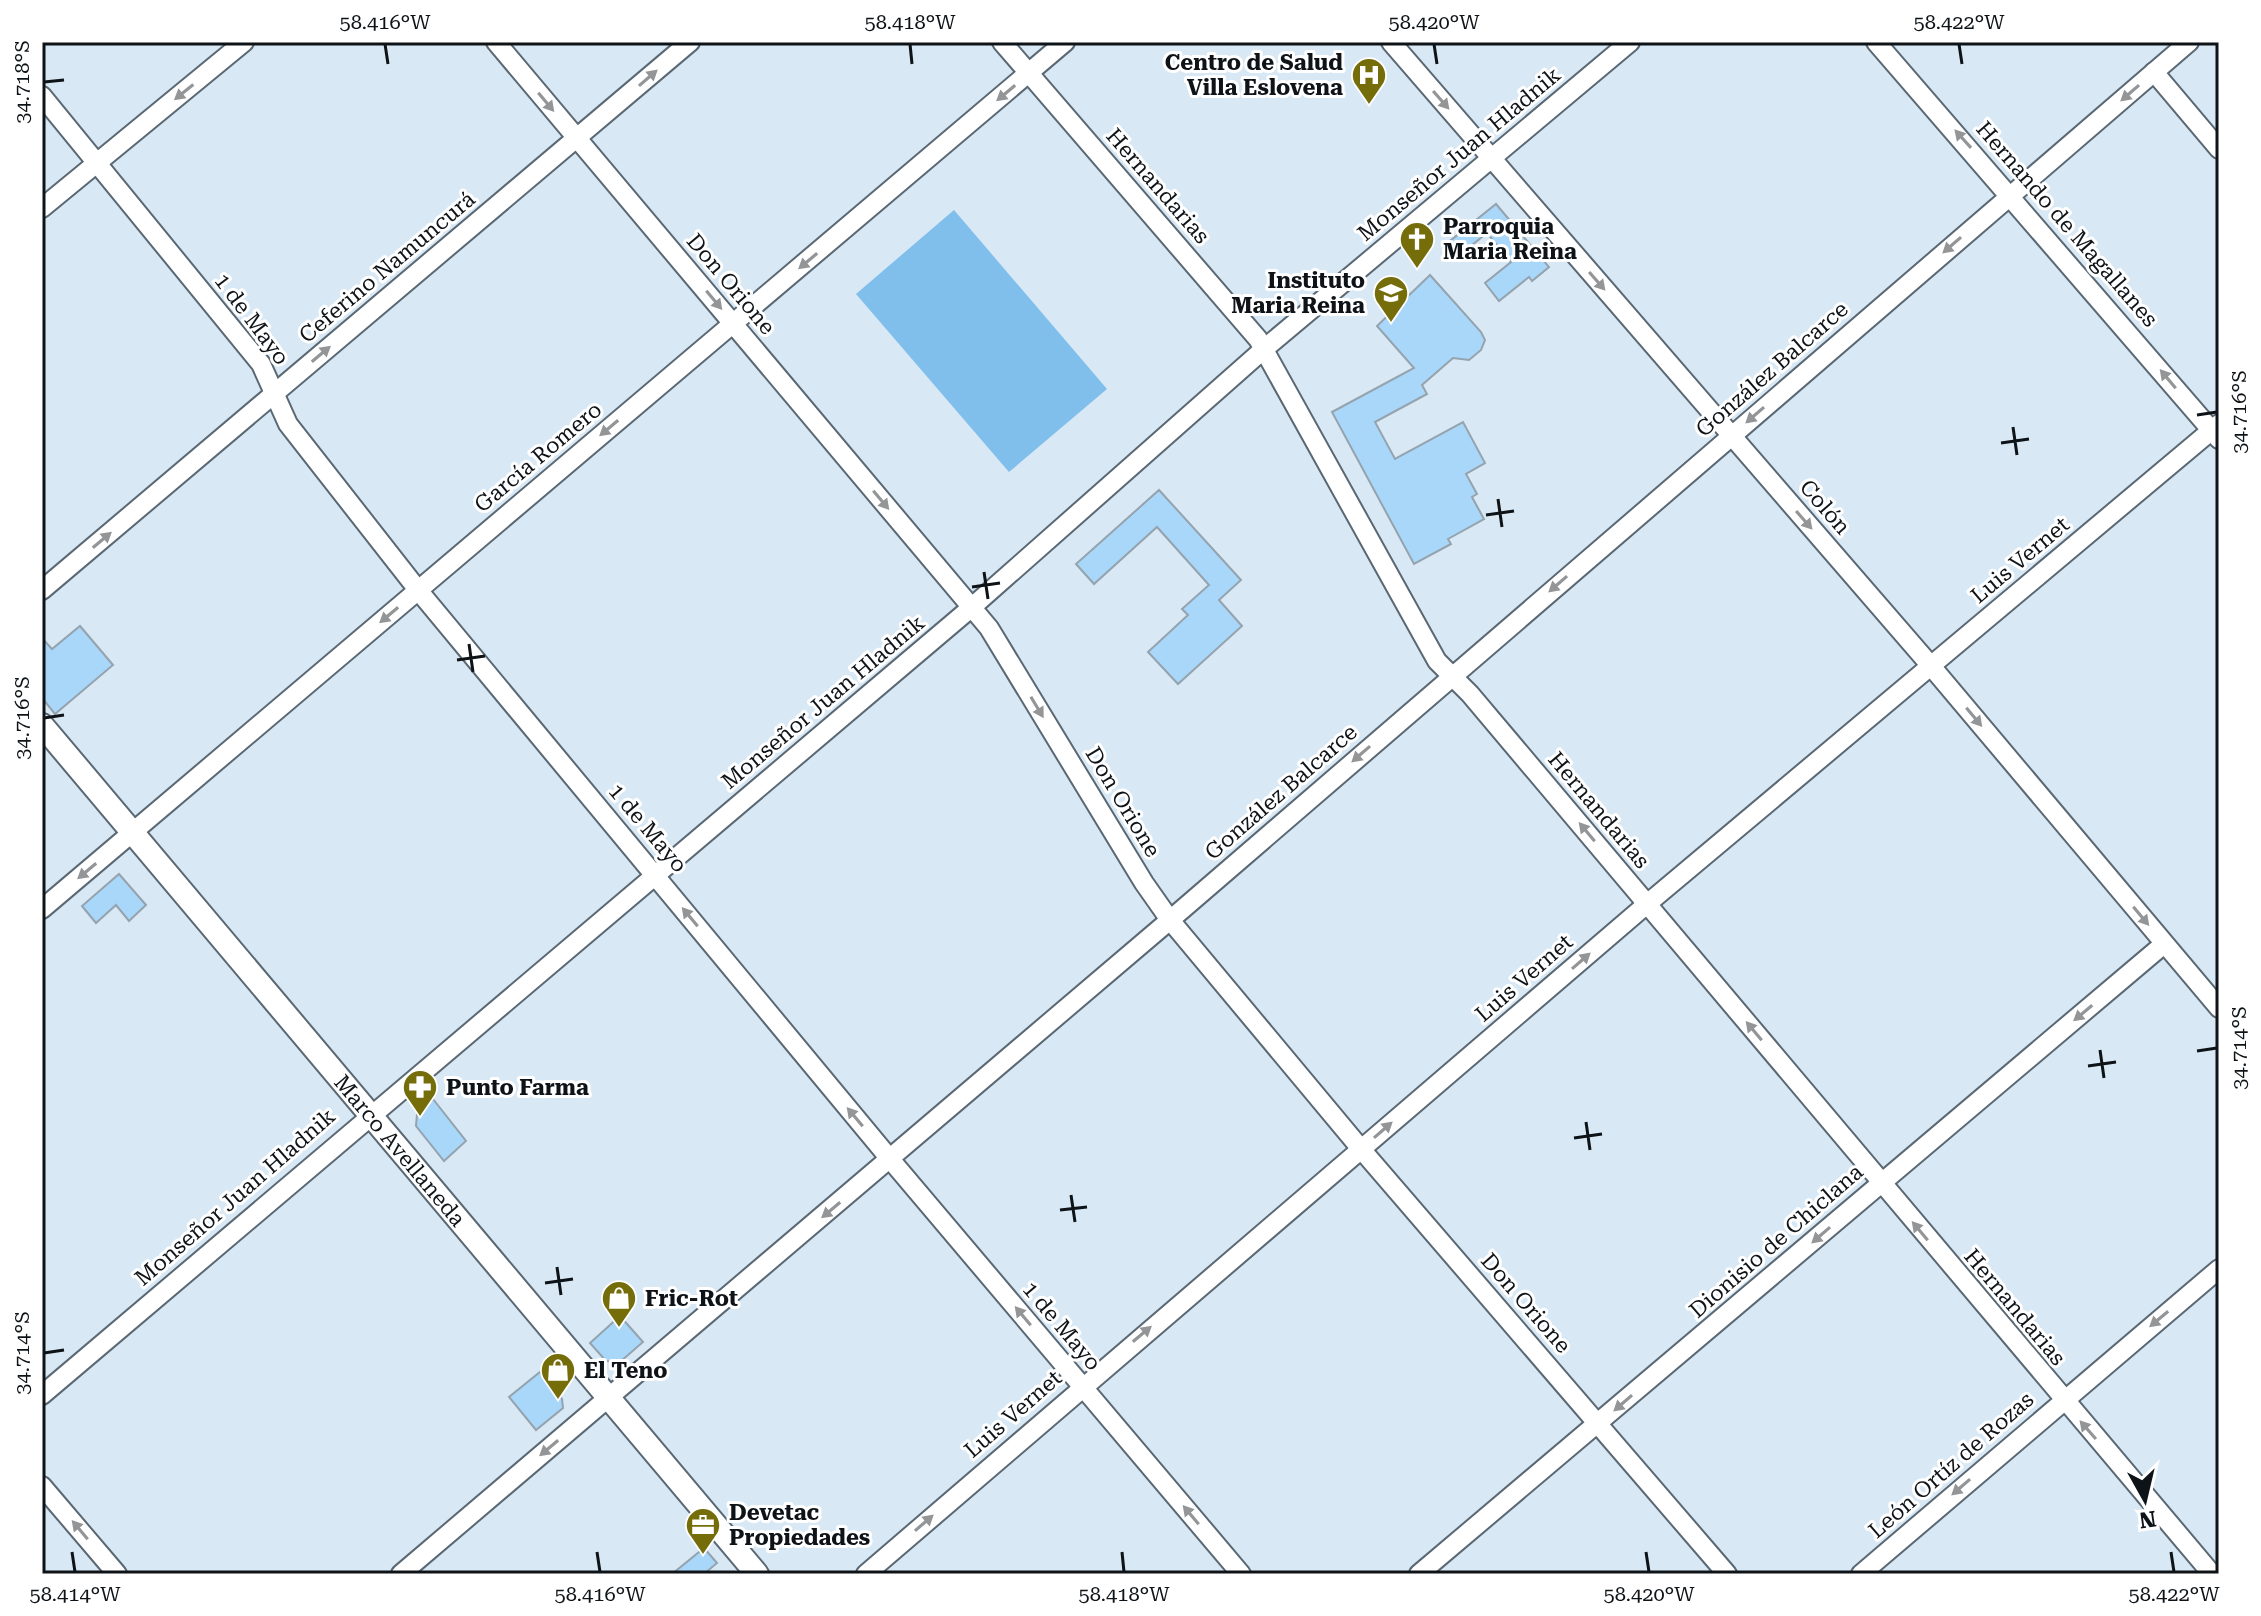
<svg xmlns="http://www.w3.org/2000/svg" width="2261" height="1616" font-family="'Roboto Serif',serif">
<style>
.grass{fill:#80beec}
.building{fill:#a9d7f9;stroke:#94a3ae;stroke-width:2}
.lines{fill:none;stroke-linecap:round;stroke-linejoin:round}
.minor-casing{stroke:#5a6873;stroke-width:22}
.tertiary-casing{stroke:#5a6873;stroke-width:26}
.minor{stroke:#fff;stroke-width:18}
.tertiary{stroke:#fff;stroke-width:22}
.oneway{fill:#939597}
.ticks{fill:none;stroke:#0e1317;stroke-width:3}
.labels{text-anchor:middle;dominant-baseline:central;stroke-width:6;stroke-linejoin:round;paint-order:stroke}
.poi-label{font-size:22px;font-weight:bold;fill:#0e1317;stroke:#fff;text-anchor:start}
.street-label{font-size:22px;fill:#0e1317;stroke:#fff}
.neatline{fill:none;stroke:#0e1317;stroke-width:3}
.ticks-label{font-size:20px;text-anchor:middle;fill:#0e1317}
</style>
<rect width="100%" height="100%" fill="#d8e8f4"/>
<polygon class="grass" points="954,210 1107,389 1009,472 856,294"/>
<g class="building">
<polygon points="1496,204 1549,267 1532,281 1529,277 1499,301 1485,283 1511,262 1487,233 1456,258 1445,245"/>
<polygon points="1430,275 1481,332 1485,340 1481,350 1469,360 1453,358 1422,385 1427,394 1375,422 1395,459 1463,422 1485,463 1466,474 1477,494 1472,497 1484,519 1448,539 1451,544 1414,564 1332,412 1414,368 1377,326"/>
<polygon points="1159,490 1241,580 1219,600 1242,626 1178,684 1148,652 1188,615 1182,609 1209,585 1157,527 1094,584 1076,564"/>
<polygon points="80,626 113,665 55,714 42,698 42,638 52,649"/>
<polygon points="119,874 146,905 129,921 116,905 96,923 82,906"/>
<polygon points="433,1099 466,1141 444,1161 416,1126 417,1114"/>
<polygon points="620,1316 643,1342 620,1362 606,1361 590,1343"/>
<polygon points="540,1372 562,1399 563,1408 536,1430 509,1397"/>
<polygon points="704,1548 717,1563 704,1574 672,1574"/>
</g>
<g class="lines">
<g class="minor-casing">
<g id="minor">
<polyline points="496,42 989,628 1144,883 1170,920 1361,1149 1727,1574"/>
<polyline points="1002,42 1258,339 1437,661 1470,694 2212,1574"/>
<polyline points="1391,42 1931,666 2219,1008"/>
<polyline points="1876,42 2219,439"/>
<polyline points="2154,72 2219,149"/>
<polyline points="42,96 261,364 288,424 418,590 890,1159 1241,1574"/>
<polyline points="42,208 244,42"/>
<polyline points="42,590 690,42"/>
<polyline points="42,909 1065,42"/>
<polyline points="42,1395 972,607 1264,349 1630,42"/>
<polyline points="42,1486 117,1574"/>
<polyline points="401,1574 1170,920 2189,42"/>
<polyline points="866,1574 1647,904 2219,424"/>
<polyline points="1419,1574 2164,944"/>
<polyline points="1861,1574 2219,1269"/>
</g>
</g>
<g class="tertiary-casing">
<g id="tertiary">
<path id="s1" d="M42 725 757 1574"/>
</g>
</g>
<use href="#minor" class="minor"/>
<use href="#tertiary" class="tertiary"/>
</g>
<defs><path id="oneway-solid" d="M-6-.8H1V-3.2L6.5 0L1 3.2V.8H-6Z" transform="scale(2)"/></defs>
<g class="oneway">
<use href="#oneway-solid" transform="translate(648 78) rotate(-41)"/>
<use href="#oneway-solid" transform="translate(184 92) rotate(141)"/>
<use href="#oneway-solid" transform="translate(1006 93) rotate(140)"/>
<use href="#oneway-solid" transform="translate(2130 93) rotate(139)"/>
<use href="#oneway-solid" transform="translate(1441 100) rotate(49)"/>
<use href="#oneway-solid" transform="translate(546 102) rotate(50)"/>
<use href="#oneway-solid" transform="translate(1963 139) rotate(-132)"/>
<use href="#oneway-solid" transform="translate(1952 245) rotate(139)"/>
<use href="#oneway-solid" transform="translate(808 261) rotate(140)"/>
<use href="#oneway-solid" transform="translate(1597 281) rotate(49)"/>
<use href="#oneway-solid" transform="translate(714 300) rotate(50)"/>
<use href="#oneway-solid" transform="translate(321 354) rotate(-40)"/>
<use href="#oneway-solid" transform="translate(2168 379) rotate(-130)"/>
<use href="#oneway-solid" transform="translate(1755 415) rotate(139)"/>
<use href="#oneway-solid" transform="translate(609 428) rotate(140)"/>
<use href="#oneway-solid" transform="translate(881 500) rotate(50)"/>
<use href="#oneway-solid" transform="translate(1804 520) rotate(49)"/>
<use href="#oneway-solid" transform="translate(102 540) rotate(-40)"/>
<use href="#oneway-solid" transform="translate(1558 584) rotate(139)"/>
<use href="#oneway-solid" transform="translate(389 615) rotate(140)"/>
<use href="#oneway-solid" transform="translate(1037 707) rotate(59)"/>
<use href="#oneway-solid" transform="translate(1974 717) rotate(50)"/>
<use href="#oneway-solid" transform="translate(1361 754) rotate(139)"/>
<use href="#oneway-solid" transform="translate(1587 832) rotate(-130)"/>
<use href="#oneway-solid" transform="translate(87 871) rotate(140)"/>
<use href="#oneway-solid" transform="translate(2141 916) rotate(50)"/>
<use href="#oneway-solid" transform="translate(690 917) rotate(-130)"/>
<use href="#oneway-solid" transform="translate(1581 961) rotate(-41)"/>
<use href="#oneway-solid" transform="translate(2083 1013) rotate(140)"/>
<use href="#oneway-solid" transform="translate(1754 1031) rotate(-130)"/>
<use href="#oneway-solid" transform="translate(855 1117) rotate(-130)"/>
<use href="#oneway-solid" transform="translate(1383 1130) rotate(-41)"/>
<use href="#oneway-solid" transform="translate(831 1210) rotate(140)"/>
<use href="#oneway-solid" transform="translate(1920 1231) rotate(-130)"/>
<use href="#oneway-solid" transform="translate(1821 1235) rotate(139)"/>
<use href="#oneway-solid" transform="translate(1023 1316) rotate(-130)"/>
<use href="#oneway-solid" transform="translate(2159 1319) rotate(140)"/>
<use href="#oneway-solid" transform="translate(1142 1334) rotate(-40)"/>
<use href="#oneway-solid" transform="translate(1623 1403) rotate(139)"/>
<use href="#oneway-solid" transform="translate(2088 1430) rotate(-131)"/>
<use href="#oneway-solid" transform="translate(549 1448) rotate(140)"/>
<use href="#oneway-solid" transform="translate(1961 1487) rotate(139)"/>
<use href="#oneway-solid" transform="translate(1191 1515) rotate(-130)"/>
<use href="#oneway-solid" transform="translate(924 1523) rotate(-41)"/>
<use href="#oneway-solid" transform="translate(80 1530) rotate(-130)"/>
</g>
<path class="ticks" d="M385 44 388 64M910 44 912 64M1434 44 1437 64M1959 44 1962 64M44 82 64 80M2197 415 2217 412M2013 427 2017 455M2001 443 2029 439M1498 499 1502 527M1486 515 1514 511M984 572 988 599M972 587 1000 583M469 644 473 672M457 660 485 656M44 718 64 715M2100 1050 2104 1078M2197 1051 2217 1048M2088 1066 2116 1062M1586 1122 1590 1150M1574 1138 1602 1134M1071 1195 1075 1222M1060 1210 1087 1207M557 1267 561 1295M545 1283 573 1279M44 1353 64 1350M72 1552 75 1572M597 1552 600 1572M1122 1552 1124 1572M1646 1552 1649 1572M2171 1552 2174 1572"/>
<defs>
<g id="hospital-pin" transform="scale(1.8)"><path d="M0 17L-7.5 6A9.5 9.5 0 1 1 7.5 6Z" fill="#746d0a" stroke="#fff"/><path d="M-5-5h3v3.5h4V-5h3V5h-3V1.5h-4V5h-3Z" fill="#fff"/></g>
<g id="church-pin" transform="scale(1.8)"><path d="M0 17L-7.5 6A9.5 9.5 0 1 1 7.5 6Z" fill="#746d0a" stroke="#fff"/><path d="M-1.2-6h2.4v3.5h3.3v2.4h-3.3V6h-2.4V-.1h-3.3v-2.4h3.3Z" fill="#fff"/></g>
<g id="school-pin" transform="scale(1.8)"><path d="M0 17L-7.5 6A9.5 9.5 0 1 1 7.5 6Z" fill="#746d0a" stroke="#fff"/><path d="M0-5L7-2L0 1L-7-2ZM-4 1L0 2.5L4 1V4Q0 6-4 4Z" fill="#fff"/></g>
<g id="pharmacy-pin" transform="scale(1.8)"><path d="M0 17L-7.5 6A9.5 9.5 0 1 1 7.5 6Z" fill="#746d0a" stroke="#fff"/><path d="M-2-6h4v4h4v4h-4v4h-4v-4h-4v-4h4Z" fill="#fff"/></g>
<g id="shop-pin" transform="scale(1.8)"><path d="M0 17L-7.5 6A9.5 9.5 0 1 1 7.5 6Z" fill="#746d0a" stroke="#fff"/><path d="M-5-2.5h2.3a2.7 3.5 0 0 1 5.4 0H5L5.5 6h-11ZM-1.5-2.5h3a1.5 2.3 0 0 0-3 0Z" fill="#fff"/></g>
<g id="office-pin" transform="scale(1.8)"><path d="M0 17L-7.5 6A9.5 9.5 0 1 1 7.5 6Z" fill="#746d0a" stroke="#fff"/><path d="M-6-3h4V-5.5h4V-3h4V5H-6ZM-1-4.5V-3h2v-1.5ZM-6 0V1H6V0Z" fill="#fff"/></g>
</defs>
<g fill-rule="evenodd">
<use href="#hospital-pin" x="1369" y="75"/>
<use href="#church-pin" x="1417" y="239"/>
<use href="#school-pin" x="1391" y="293"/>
<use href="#pharmacy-pin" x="420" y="1087"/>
<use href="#shop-pin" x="619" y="1298"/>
<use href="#shop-pin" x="558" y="1370"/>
<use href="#office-pin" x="703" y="1525"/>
</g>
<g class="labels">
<g class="poi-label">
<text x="1343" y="62" text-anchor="end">Centro de Salud<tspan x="1343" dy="25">Villa Eslovena</tspan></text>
<text x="1443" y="226">Parroquia<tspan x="1443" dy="25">Maria Reina</tspan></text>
<text x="1365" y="280" text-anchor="end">Instituto<tspan x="1365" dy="25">Maria Reina</tspan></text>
<text x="446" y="1087">Punto Farma</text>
<text x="645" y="1298">Fric-Rot</text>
<text x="584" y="1370">El Teno</text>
<text x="729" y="1512">Devetac<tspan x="729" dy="25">Propiedades</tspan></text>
</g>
<g class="street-label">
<text transform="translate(1459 154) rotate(-40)">Monseñor Juan Hladnik</text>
<text transform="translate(1158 186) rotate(49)">Hernandarias</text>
<text transform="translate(2067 224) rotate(49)">Hernando de Magallanes</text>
<text transform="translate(387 267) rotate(-40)">Ceferino Namuncurá</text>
<text transform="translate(731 284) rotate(50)">Don Orione</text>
<text transform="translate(252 319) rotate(53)">1 de Mayo</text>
<text transform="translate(1772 369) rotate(-41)">González Balcarce</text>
<text transform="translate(538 457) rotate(-40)">García Romero</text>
<text transform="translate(1825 507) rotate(49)">Colón</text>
<text transform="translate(2020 560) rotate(-40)">Luis Vernet</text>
<text transform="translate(823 702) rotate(-40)">Monseñor Juan Hladnik</text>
<text transform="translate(1281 792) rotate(-41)">González Balcarce</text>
<text transform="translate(1123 802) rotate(59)">Don Orione</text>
<text transform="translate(1599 810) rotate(50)">Hernandarias</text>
<text transform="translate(648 828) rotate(50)">1 de Mayo</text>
<text transform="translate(1524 978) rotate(-41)">Luis Vernet</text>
<text stroke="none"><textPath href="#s1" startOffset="556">Marco Avellaneda</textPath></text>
<text transform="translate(235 1197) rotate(-41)">Monseñor Juan Hladnik</text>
<text transform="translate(1776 1241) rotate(-41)">Dionisio de Chiclana</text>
<text transform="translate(1526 1303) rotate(49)">Don Orione</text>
<text transform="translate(2015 1307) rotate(50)">Hernandarias</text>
<text transform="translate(1062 1326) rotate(50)">1 de Mayo</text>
<text transform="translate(1013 1414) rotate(-41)">Luis Vernet</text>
<text transform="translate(1951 1465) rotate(-41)">León Ortíz de Rozas</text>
</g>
</g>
<rect width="2261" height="1616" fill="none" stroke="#ffffff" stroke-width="88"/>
<g transform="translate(2145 1500) rotate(172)" stroke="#ffffff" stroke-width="6" paint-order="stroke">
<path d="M0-6L14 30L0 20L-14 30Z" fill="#0e1317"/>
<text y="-12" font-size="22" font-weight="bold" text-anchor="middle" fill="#0e1317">N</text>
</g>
<rect x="44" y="44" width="2173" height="1528" class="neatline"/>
<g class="ticks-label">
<text x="385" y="29">58.416°W</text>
<text x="910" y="29">58.418°W</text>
<text x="1434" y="29">58.420°W</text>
<text x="1959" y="29">58.422°W</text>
<text transform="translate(22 82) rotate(-90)" y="7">34.718°S</text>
<text transform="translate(2239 412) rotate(-90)" y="7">34.716°S</text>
<text transform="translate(22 718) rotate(-90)" y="7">34.716°S</text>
<text transform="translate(2239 1048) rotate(-90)" y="7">34.714°S</text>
<text transform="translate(22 1353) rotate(-90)" y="7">34.714°S</text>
<text x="75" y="1601">58.414°W</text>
<text x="600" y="1601">58.416°W</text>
<text x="1124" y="1601">58.418°W</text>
<text x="1649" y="1601">58.420°W</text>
<text x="2174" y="1601">58.422°W</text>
</g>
</svg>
